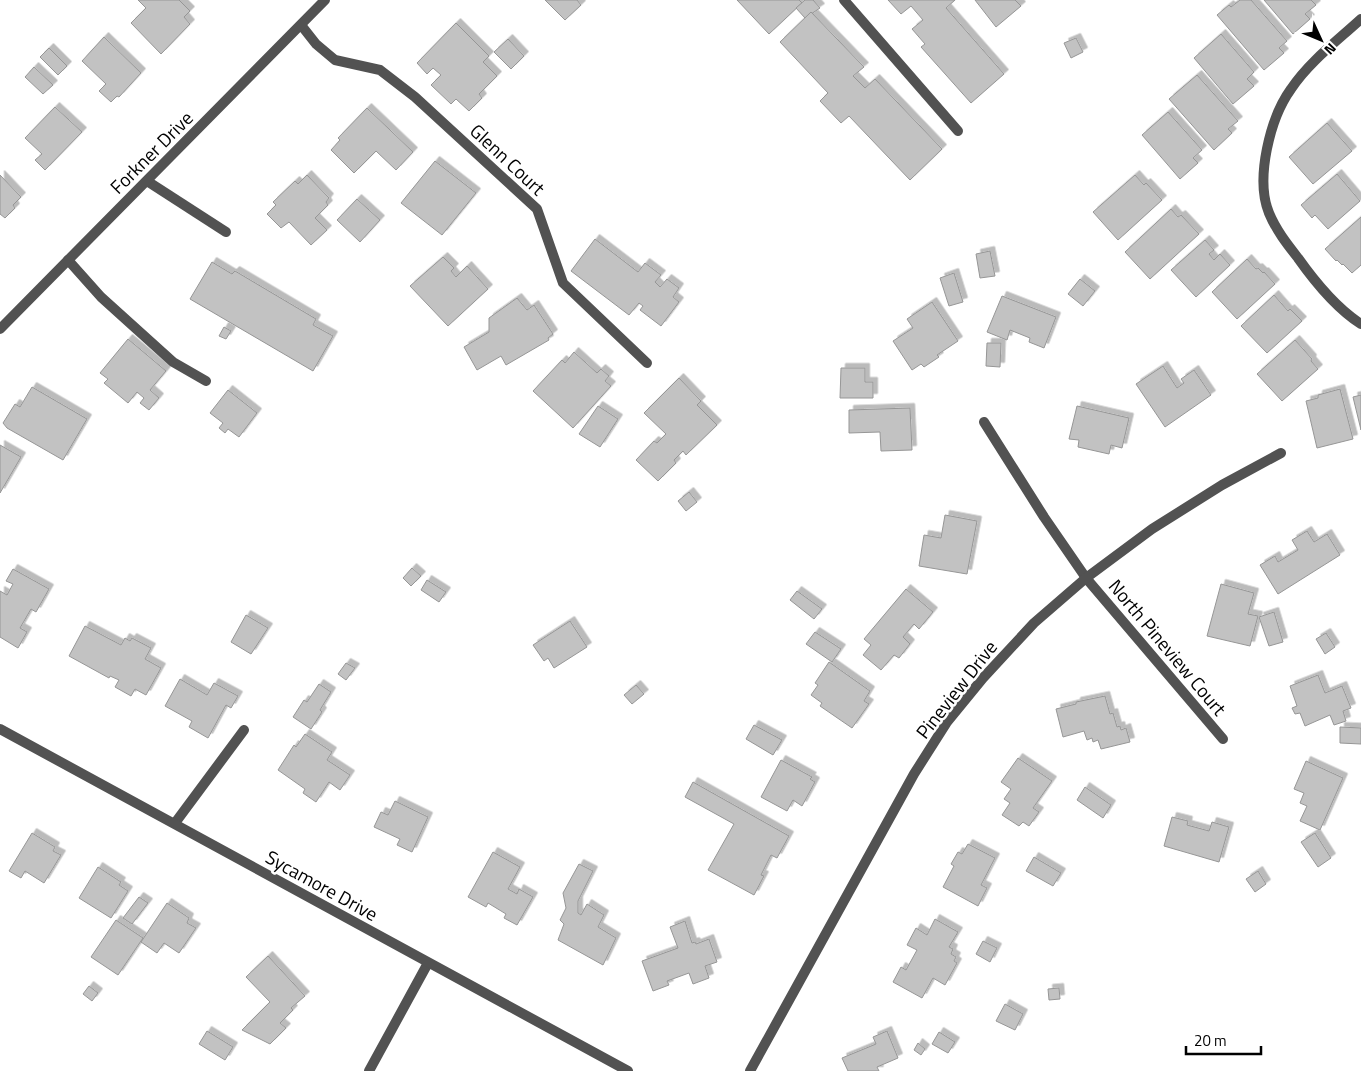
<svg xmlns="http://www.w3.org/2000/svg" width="1361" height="1071" font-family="'Titillium Web',sans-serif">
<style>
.building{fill:#c2c2c2;stroke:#969696;filter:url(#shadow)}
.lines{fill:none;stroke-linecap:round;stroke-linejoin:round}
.service{stroke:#525252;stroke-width:10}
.minor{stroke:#525252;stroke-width:10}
.tertiary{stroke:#525252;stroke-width:10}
.labels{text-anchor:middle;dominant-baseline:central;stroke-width:5;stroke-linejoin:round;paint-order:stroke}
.street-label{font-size:19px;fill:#000;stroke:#fff}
</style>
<defs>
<filter id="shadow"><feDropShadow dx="4.5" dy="-4.5" stdDeviation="0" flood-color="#0004"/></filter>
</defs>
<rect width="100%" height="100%" fill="#fff"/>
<g class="building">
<polygon points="138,0 179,0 190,11 184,17 190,24 161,54 131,23 146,8"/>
<polygon points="545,0 577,0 581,5 565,20"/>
<polygon points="737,0 799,0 802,3 769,34"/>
<polygon points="805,0 813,0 820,8 805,18 796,8"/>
<polygon points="888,0 955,0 946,8 1004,74 971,103 921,47 925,44 912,29 923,20 911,6 901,14"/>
<polygon points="975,0 1015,0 1021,6 996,27"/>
<polygon points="1240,0 1251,0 1287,41 1279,48 1284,53 1264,70 1217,15 1229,5 1231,7"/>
<polygon points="1264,0 1311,0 1316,5 1305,14 1310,19 1293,34"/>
<polygon points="811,12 864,67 853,76 865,88 875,79 942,149 910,180 849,116 841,123 820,101 828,93 780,42"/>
<polygon points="456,23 489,56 483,62 497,76 479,94 482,98 469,111 456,99 451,104 431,85 441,75 433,68 427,74 417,63"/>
<polygon points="1221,34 1254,72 1247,79 1254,86 1233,104 1194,58"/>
<polygon points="104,37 141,73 119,97 117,96 111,102 99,91 106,84 82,61"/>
<polygon points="1076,38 1083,52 1071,58 1064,43"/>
<polygon points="508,39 524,56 511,69 494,52"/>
<polygon points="49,48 67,66 58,75 40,57"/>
<polygon points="34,67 53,85 43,94 25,77"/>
<polygon points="1197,75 1238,121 1228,129 1232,133 1214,150 1169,99"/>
<polygon points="55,107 82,132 45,170 35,160 42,154 25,138"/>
<polygon points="367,108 413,152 396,170 376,151 354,173 331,150 340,140 338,138"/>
<polygon points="1168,112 1202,150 1193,158 1198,163 1180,179 1142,135"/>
<polygon points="1327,123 1352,151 1313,184 1289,157"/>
<polygon points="435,161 476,193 442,235 401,203"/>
<polygon points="1337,174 1360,201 1328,229 1315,215 1312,218 1301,205"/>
<polygon points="0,175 21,197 13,205 15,208 5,218 0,214"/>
<polygon points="307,175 329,198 326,202 328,205 315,218 327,230 311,245 289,222 281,228 267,214 276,205 273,202 295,181 298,184"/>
<polygon points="1135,175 1144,185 1146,183 1162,200 1118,240 1093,212"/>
<polygon points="357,199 380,220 360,242 337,220"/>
<polygon points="1171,209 1178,217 1181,215 1199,234 1150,279 1125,252"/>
<polygon points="1361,217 1361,265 1352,273 1343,264 1342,265 1337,260 1336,261 1325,249"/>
<polygon points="595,239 638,272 645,263 661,275 655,282 660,287 667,279 679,288 673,297 679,302 661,326 640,310 643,306 639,303 629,315 571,271"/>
<polygon points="1205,240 1214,250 1209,254 1214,260 1220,254 1230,265 1196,297 1171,270"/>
<polygon points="990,251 995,276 980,278 976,254"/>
<polygon points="443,257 454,268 451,271 456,277 467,266 488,289 448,326 410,286"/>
<polygon points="1247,259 1256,269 1258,268 1263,273 1264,272 1275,284 1237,319 1212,292"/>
<polygon points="212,262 232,274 235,271 316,319 313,325 333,336 313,371 190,299"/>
<polygon points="954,273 963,302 949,306 940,278"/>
<polygon points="1080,279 1095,291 1083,306 1068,294"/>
<polygon points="1274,295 1288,311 1290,309 1302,321 1267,353 1241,326"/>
<polygon points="1002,296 1056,317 1044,348 1029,342 1030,338 1010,330 1007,340 987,332"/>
<polygon points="517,298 527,310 534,305 553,334 548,338 549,340 506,365 501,356 477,370 464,347 489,332 489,318"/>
<polygon points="932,302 958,341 937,355 939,357 924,367 921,364 912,370 893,341 913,328 907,319"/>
<polygon points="224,327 231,331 226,339 219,336"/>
<polygon points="128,339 166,371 150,390 159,398 149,410 140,403 144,398 137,392 128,403 104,383 108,379 100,373"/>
<polygon points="1295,340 1312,359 1311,361 1318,369 1282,401 1257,374"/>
<polygon points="987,343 1001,343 1000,367 986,366"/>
<polygon points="574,352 597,373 601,369 609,376 605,381 611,386 573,428 533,391 562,360 565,363"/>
<polygon points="1163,366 1177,388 1184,383 1181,379 1194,370 1211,395 1165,427 1136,384"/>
<polygon points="841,368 865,368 865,382 873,382 873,398 840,398"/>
<polygon points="679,378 701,401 697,405 717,425 686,455 683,451 674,460 676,463 658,481 636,460 654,441 657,443 666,434 644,413"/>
<polygon points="32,387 87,419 63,460 7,428 3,423 15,404 20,407"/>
<polygon points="1340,389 1353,439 1317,448 1306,401 1318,398 1318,395"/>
<polygon points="228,390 257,413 239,437 228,429 225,433 219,428 223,423 210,413"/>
<polygon points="1361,395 1361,430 1353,397"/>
<polygon points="598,406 618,419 600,447 579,434"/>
<polygon points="1077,406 1129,418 1122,448 1111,445 1109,454 1078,447 1079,440 1069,439"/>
<polygon points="910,408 912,450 881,451 880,432 849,433 849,410"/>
<polygon points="0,445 21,457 0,493"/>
<polygon points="689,492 697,502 686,511 678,501"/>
<polygon points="945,515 977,521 967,574 919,566 924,535 941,538"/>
<polygon points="1307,531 1314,542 1327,534 1340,555 1278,594 1260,565 1275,556 1278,562 1298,550 1292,540"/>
<polygon points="412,568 421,576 411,586 403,578"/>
<polygon points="13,569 49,589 36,612 31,609 20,628 27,632 18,648 0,637 0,591 7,595 13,584 6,581"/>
<polygon points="427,580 446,592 439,602 421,590"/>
<polygon points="1221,584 1254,593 1248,614 1258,616 1250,646 1207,636"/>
<polygon points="906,589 933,612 919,629 914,624 903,637 910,644 899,658 894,655 881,670 863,655 871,645 864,639"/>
<polygon points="797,591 822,609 814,619 790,600"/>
<polygon points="1274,612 1283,642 1269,646 1259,617"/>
<polygon points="246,615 268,628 251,654 231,642"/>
<polygon points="570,621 587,647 554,668 548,658 544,661 533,645"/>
<polygon points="85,626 121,645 125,638 130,641 132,638 151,648 145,659 161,668 146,695 135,689 131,696 115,687 119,680 110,676 109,678 69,656"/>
<polygon points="815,632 841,649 832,662 806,644"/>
<polygon points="1326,633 1335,647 1325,654 1316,639"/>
<polygon points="829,662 870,691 864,701 869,704 852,728 820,706 822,703 811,695 818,685 815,683"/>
<polygon points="346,663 355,668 346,680 338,674"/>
<polygon points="1318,675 1325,693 1342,686 1351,708 1343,711 1346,721 1334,725 1330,715 1305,726 1300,713 1295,714 1292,708 1297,706 1290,686"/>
<polygon points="180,679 207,695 214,683 238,696 231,708 226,705 208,738 189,727 192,721 165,706"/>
<polygon points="319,684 331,692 320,710 322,712 311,729 293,717 304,700 307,702"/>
<polygon points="636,685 644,694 632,704 624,695"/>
<polygon points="1105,696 1110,714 1113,713 1117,727 1120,726 1121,730 1126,728 1130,742 1101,749 1098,740 1093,742 1092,738 1087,740 1084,731 1063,737 1056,709 1076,704 1076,702"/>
<polygon points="754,725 782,740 773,755 746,739"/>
<polygon points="1340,727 1361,728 1361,744 1340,743"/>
<polygon points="305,734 332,752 327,760 350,775 340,790 329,782 316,802 303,793 305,789 278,770 294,745 296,747"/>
<polygon points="1018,758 1052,781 1033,808 1039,812 1029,826 1023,822 1019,826 1002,815 1010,803 1004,799 1011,789 1001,782"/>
<polygon points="781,760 812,777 810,779 815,782 802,806 793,800 787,811 761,797"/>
<polygon points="1306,761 1343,778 1320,830 1300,821 1307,806 1300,803 1304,793 1294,789"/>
<polygon points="693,782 789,836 777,858 771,855 761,875 764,876 754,895 708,870 734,824 685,797"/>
<polygon points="1085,787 1111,805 1103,818 1077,800"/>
<polygon points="395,801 428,817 412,852 397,845 400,839 374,827 381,812 388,815"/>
<polygon points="1172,817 1188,821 1187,825 1209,831 1212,822 1229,827 1219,862 1164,846"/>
<polygon points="32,833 55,847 53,851 61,855 44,883 25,871 21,878 9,871"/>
<polygon points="1315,833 1331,858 1318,867 1301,842"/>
<polygon points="968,844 995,858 981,885 987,888 978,906 943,887 954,866 951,864 958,852 962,854"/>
<polygon points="493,852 520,867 508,889 517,894 519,889 533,897 517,925 504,918 506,914 488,903 486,907 468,897"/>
<polygon points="1034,857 1061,873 1053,886 1026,871"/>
<polygon points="579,864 593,871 578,901 578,913 581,915 587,904 604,915 598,927 616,938 603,965 558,940 564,924 560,920 566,908 563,893"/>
<polygon points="98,867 121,882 119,885 128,891 111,918 79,898"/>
<polygon points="1258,871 1266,884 1255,892 1246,879"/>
<polygon points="139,897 148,903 132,924 123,918"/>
<polygon points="167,903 189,918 187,923 196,928 179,953 164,943 157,953 141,942"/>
<polygon points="935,919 958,932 949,947 953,949 951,954 956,957 954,961 957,963 945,985 933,978 922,998 893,982 901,967 906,970 917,950 907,945 916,928 927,935"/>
<polygon points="116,920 143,938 118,975 91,957"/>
<polygon points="685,921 692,943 695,942 696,944 709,939 717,962 705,966 709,978 693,984 689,973 667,981 669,985 653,991 642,961 678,948 670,927"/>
<polygon points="983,941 997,948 990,962 976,954"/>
<polygon points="268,956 305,996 291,1008 293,1010 280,1023 286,1028 270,1044 242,1030 270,1002 246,977"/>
<polygon points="89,986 98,993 92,1001 83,994"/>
<polygon points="1059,988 1060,999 1049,1000 1048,989"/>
<polygon points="1005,1004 1023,1014 1015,1030 996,1021"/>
<polygon points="207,1031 233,1047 225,1060 199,1044"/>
<polygon points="887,1031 898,1058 877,1067 879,1071 848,1071 842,1058 876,1044 873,1037"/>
<polygon points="939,1032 955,1042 948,1053 932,1044"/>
<polygon points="918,1043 925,1049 921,1055 914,1050"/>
</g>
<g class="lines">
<g class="service">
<polyline points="147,181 226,232"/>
<polyline points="68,260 101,297 173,362 206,381"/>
<polyline points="175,823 244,730"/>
</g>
<g class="minor">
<polyline points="844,0 958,131"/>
<path d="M1361 19C1337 41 1309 62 1291 89 1270 118 1255 179 1269 213 1276 230 1287 244 1298 258 1315 282 1336 308 1361 324"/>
<polyline points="301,25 316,44 335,60 380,70 415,97 537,209 563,283 647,363"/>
<polyline points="0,329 325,0"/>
<polyline points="984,422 1044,517 1086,578 1223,739"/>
<polyline points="369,1071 428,963"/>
<polyline points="750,1071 914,774 947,722 983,678 1034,623 1086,578 1152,529 1222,485 1281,453"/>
</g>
<polyline class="tertiary" points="0,729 628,1071"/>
</g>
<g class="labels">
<g class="street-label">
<text transform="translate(151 152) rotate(-45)">Forkner Drive</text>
<text transform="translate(508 159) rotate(43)">Glenn Court</text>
<text transform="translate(1168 647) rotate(50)">North Pineview Court</text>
<text transform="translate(956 689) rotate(-52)">Pineview Drive</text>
<text transform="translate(322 885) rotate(29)">Sycamore Drive</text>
</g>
</g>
<g transform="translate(1321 40) rotate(134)" stroke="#ffffff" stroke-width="4" paint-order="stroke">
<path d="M0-4L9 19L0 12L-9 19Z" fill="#000000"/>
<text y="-8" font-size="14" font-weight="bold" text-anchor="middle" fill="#000000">N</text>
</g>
<path d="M1186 1046v8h75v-8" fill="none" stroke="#000000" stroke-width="2.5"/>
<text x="1194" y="1046" font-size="15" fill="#000000" stroke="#ffffff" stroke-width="4" paint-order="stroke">20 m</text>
</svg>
